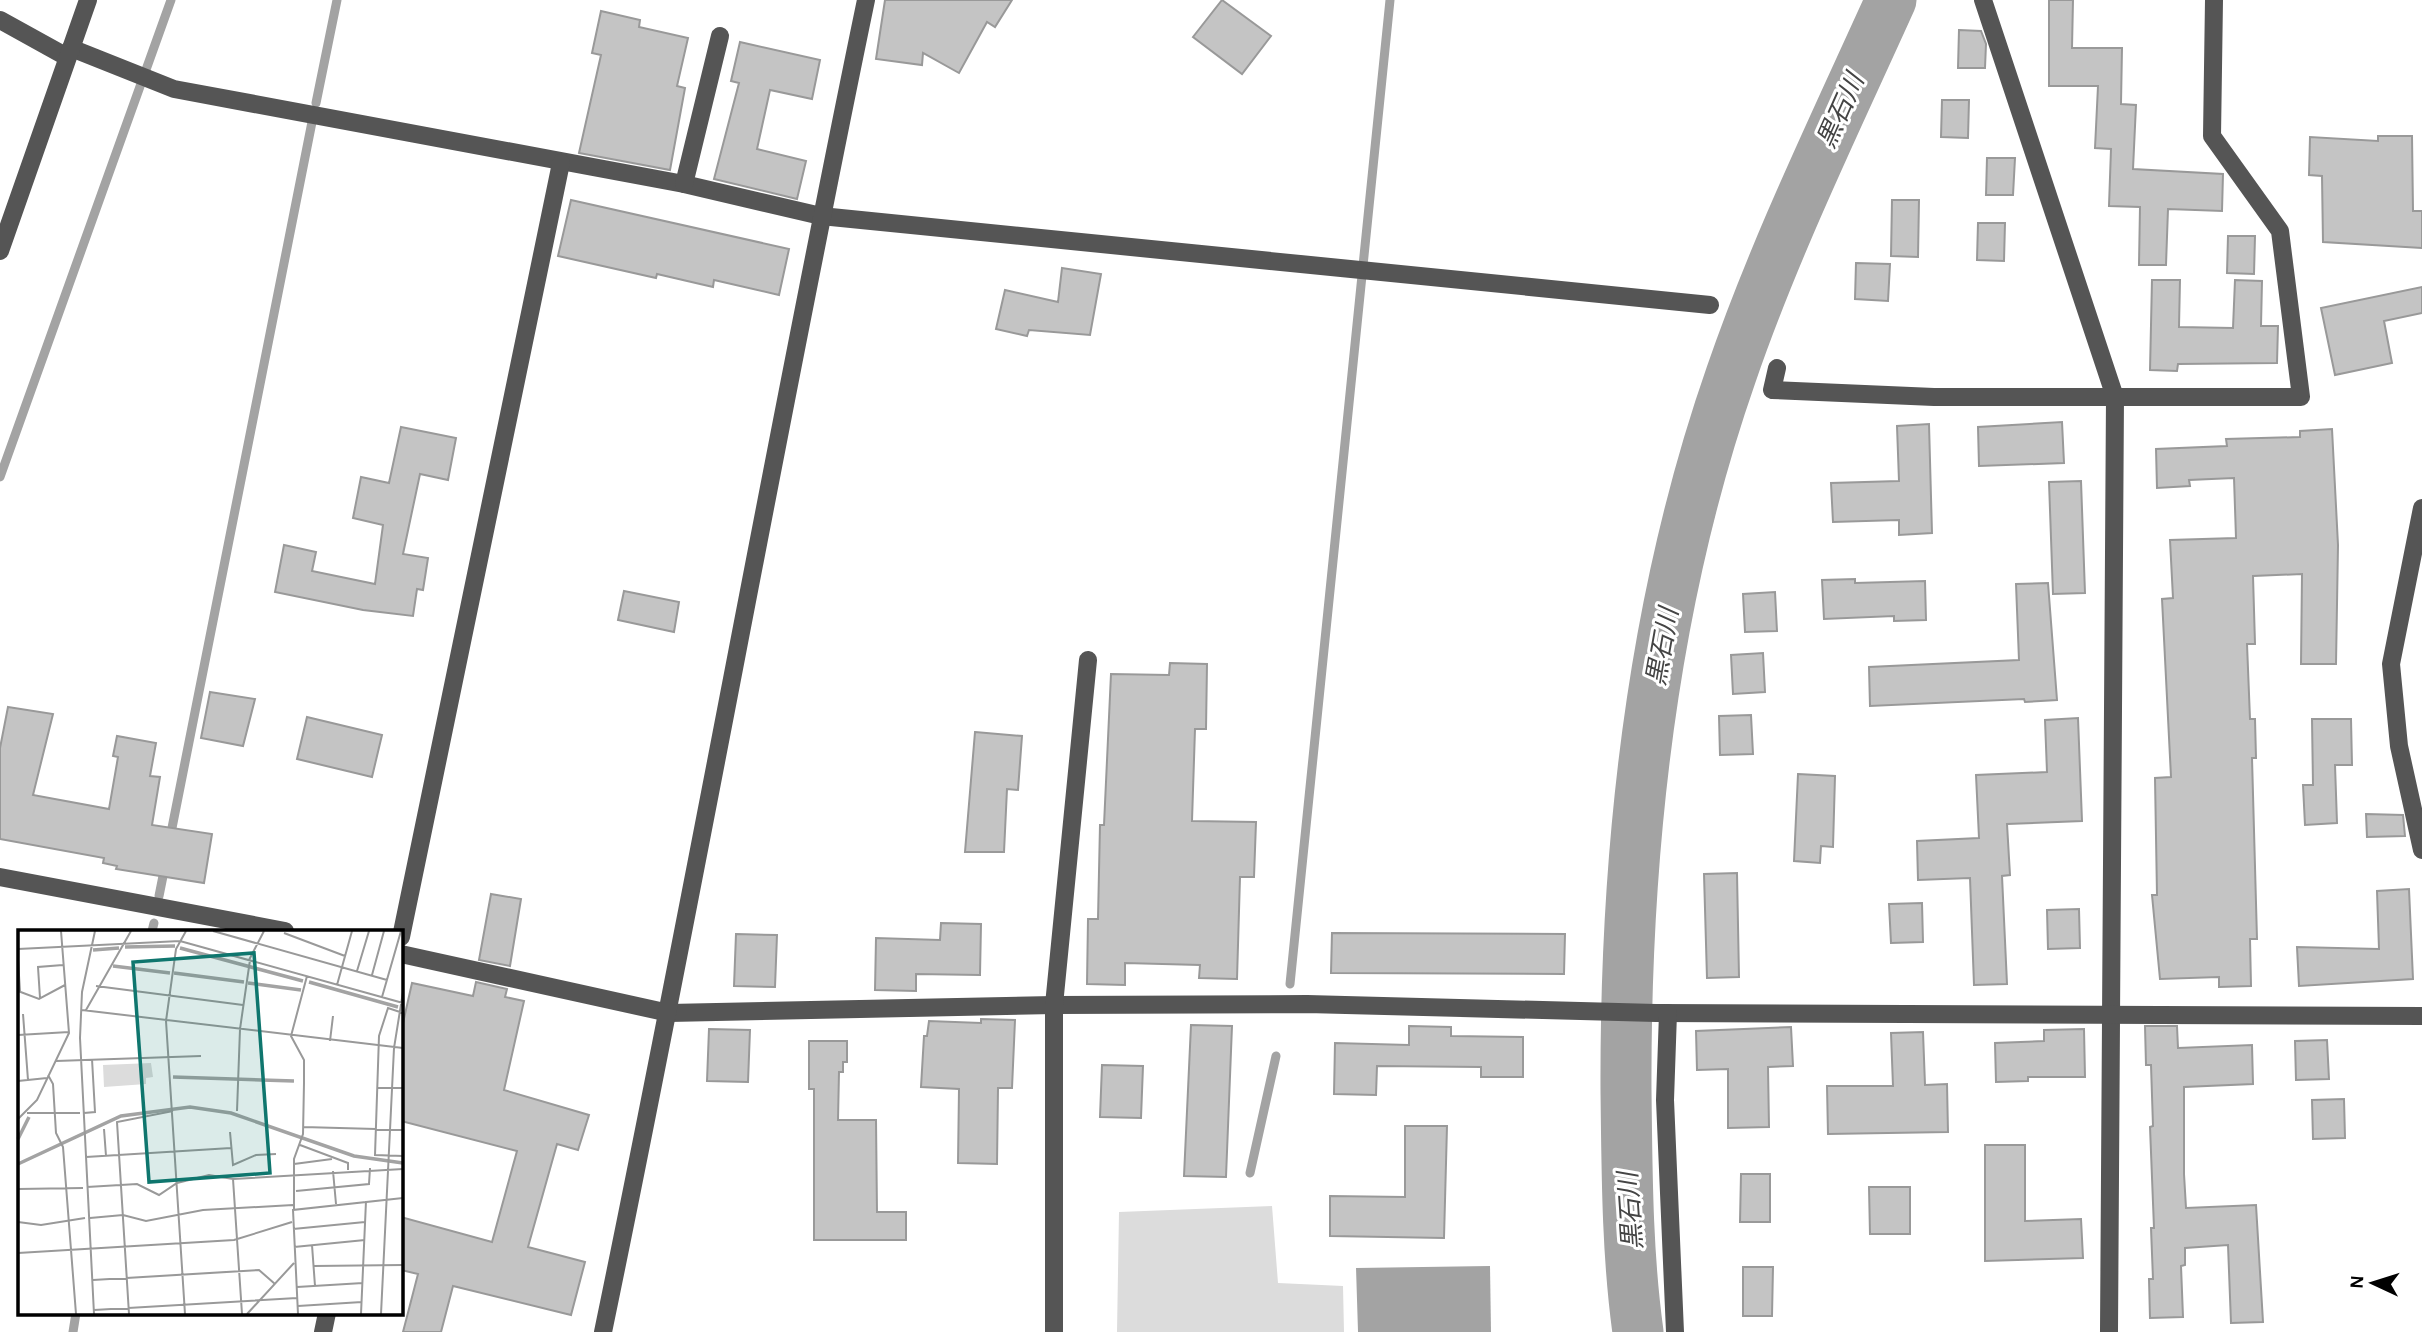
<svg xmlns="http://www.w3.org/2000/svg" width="2422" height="1332" font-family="'Alegreya Sans','Noto Sans JP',sans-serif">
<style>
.green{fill:#dcdcdc}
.water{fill:#a3a3a3}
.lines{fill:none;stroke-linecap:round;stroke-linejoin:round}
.stream{stroke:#a3a3a3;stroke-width:9}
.river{stroke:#a3a3a3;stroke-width:51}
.building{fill:#c4c4c4;stroke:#999;stroke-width:2}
.minor{stroke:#555;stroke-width:18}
.labels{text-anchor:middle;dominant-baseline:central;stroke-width:6;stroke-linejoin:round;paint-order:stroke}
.water-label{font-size:26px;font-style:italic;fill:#444;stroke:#fff}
.inset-river{fill:none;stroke:#a3a3a3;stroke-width:3.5}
.inset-road{fill:none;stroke:#999;stroke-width:2}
.view{fill:#0f766e;fill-opacity:0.15;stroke:#0f766e;stroke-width:3.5}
.inset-edge{fill:none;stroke:#000;stroke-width:3.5}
</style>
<rect width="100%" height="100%" fill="#fff"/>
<polygon class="green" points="1272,1206 1278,1283 1343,1286 1344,1332 1117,1332 1119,1212"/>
<polygon class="water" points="1490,1266 1491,1332 1358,1332 1356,1268"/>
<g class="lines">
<g class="stream">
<polyline points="316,103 337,0"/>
<polyline points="0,477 171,0"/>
<polyline points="170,838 312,122"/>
<polyline points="159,896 165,866"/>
<polyline points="152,931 154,923"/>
<polyline points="1290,984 1390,0"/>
<polyline points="1250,1173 1276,1056"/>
<polyline points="73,1332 76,1313"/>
</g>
<path class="river" d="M1638 1332C1627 1253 1627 1171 1626 1090 1625 849 1651 604 1731 375 1775 247 1835 124 1891 0"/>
</g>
<g class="building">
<polygon points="885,0 1012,0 995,27 987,22 959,73 923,53 922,65 876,59"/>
<polygon points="1222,0 1271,36 1242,74 1193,37"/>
<polygon points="2049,0 2073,0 2072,48 2122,48 2121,104 2136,105 2133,169 2223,174 2222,211 2168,209 2166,265 2139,265 2140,207 2109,206 2111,149 2095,148 2098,86 2049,86"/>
<polygon points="601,11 640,20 639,27 688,38 677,86 685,88 670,170 579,153 601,55 592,53"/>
<polygon points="1959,30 1981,31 1986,44 1985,68 1958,68"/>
<polygon points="740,42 820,60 812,99 770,90 757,149 806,161 797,199 714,179 739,83 731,81"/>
<polygon points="1942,100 1969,100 1968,138 1941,137"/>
<polygon points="2378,136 2412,136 2413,211 2422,211 2422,248 2323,242 2322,176 2309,175 2310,137 2378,141"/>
<polygon points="1987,158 2015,158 2013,195 1986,195"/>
<polygon points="571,200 789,249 779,295 714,280 713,287 657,274 656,278 558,256"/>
<polygon points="1892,200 1919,200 1918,257 1891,256"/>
<polygon points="1978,223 2005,223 2004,261 1977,260"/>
<polygon points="2228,236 2255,236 2254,274 2227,273"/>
<polygon points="1856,263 1890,264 1888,301 1855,299"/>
<polygon points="1062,268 1101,274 1090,335 1029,330 1027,336 996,329 1005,290 1058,302"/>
<polygon points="2152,280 2180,280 2179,327 2233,328 2235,280 2262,281 2261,326 2278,326 2277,363 2178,364 2177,371 2150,370"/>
<polygon points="2422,287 2422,313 2384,321 2392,363 2335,375 2321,308"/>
<polygon points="2062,422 2064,463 1979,466 1978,427"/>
<polygon points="1929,424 1932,533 1899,535 1899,520 1833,522 1831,483 1899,481 1897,426"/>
<polygon points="401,427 456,438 448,480 420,474 403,554 428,558 423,590 417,589 413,616 363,610 275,592 284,545 316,552 312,571 375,584 383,525 353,518 361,477 389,483"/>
<polygon points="2332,429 2338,545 2336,664 2301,664 2302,574 2253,576 2255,644 2247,644 2250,719 2255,719 2256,758 2252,758 2257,939 2250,939 2251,986 2219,987 2219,977 2160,979 2152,895 2157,895 2155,778 2171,777 2162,599 2173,598 2170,540 2236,538 2234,478 2189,480 2190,486 2157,488 2156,449 2227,446 2226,439 2300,437 2300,431"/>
<polygon points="2081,481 2085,593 2053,594 2049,482"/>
<polygon points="1855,579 1855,583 1925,581 1926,620 1894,621 1894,616 1824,619 1822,580"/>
<polygon points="2048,583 2057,700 2025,702 2024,699 1870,706 1869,667 2019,660 2016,584"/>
<polygon points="624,591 679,602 674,632 618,620"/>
<polygon points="1775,592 1777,631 1745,632 1743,594"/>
<polygon points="1763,653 1765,692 1733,694 1731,655"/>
<polygon points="1170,663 1207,664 1206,729 1195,729 1192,821 1256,822 1254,877 1240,877 1237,979 1199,978 1200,965 1125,963 1125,985 1087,984 1088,919 1098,919 1100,825 1104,825 1111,674 1169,675"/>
<polygon points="210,692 255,699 243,746 201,738"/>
<polygon points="8,707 53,714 33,795 109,809 118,757 113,756 117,736 156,743 150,776 160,777 152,825 212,834 204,883 116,869 117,866 103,863 104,858 0,839 0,748"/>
<polygon points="1751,715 1753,754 1720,755 1719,716"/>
<polygon points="307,717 382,735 372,777 297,759"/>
<polygon points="2078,718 2082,821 2007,824 2010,875 2002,876 2007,984 1974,985 1970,878 1918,880 1917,841 1979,838 1976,775 2047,772 2045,720"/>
<polygon points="2312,719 2351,719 2352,765 2335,765 2337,823 2305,825 2303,785 2313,785"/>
<polygon points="975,732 1022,736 1018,790 1007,789 1004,852 965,852"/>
<polygon points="1798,774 1835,776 1833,847 1821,846 1820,863 1794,861"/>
<polygon points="2366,814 2403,815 2405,836 2367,837"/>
<polygon points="1737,873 1739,977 1707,978 1704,874"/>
<polygon points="2409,889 2413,979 2299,986 2297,947 2379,949 2377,891"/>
<polygon points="491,894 521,899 510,966 479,960"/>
<polygon points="1922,903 1923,942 1891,943 1889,904"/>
<polygon points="2079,909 2080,948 2048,949 2047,910"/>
<polygon points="941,923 981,924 980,975 916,974 916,991 875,990 876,938 940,940"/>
<polygon points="1332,933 1565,934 1564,974 1331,973"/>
<polygon points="736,934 777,935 775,987 734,986"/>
<polygon points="476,982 507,989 505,997 524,1001 504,1090 589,1115 578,1150 557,1144 528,1247 585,1262 571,1315 453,1286 441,1332 403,1332 418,1274 401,1270 401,1217 492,1242 517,1151 401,1121 401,1032 412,983 473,996"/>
<polygon points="981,1019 1015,1020 1012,1088 998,1088 997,1164 958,1163 959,1089 921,1087 924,1036 927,1036 929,1021 981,1023"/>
<polygon points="1191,1025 1232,1026 1226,1177 1184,1176"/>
<polygon points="1409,1026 1451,1027 1451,1036 1523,1037 1523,1077 1481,1077 1481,1067 1377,1066 1376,1095 1334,1094 1335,1043 1409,1045"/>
<polygon points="2145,1026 2177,1026 2178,1048 2252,1045 2253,1084 2184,1087 2184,1174 2186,1208 2256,1205 2263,1322 2231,1323 2228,1245 2185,1248 2185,1265 2181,1266 2183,1317 2150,1318 2149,1279 2153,1279 2151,1228 2154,1228 2150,1127 2153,1126 2151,1065 2146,1065"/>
<polygon points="1791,1027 1793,1066 1768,1067 1769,1127 1728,1128 1728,1069 1697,1070 1696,1031"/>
<polygon points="709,1029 750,1030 748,1082 707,1081"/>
<polygon points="2084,1029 2085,1077 2028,1077 2028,1081 1996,1082 1995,1043 2044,1041 2044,1030"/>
<polygon points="1923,1032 1925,1085 1947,1084 1948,1132 1828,1134 1827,1086 1893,1086 1891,1033"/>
<polygon points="2327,1040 2329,1079 2296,1080 2295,1041"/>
<polygon points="809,1041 847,1041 847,1062 843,1062 843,1072 839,1072 838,1120 876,1120 877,1212 906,1212 906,1240 814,1240 814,1089 809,1089"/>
<polygon points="1102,1065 1143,1066 1141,1118 1100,1117"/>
<polygon points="2344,1099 2345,1138 2313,1139 2312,1100"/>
<polygon points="1405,1126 1447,1126 1444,1238 1330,1236 1330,1196 1405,1197"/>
<polygon points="1985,1145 2025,1145 2025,1221 2081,1219 2083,1258 1985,1261"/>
<polygon points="1741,1174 1770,1174 1770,1222 1740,1222"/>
<polygon points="1869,1187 1910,1187 1910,1234 1870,1234"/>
<polygon points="1743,1267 1773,1267 1772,1316 1743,1316"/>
</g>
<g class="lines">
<g class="minor">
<polyline points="1983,0 2115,397 2109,1332"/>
<polyline points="0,20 67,57"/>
<polyline points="71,48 174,89 684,184 821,216 1710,305"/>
<polyline points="684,184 720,36"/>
<polyline points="0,251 88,0"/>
<polyline points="1777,368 1772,390 1934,397 2301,397 2280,231 2212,136 2214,0"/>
<polyline points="2422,508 2391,664 2399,746 2422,850"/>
<polyline points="0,877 285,931"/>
<polyline points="401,937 561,163"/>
<polyline points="401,954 669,1013 1054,1005 1307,1004 1656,1013 2422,1016"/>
<polyline points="1668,1013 1665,1100 1675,1332"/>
<polyline points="323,1332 327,1313"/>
<path d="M603 1332C695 889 774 443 866 0"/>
<polyline points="1054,1332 1054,1005 1088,660"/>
</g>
</g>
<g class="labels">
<g class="water-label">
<text transform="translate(1841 111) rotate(-66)">黒石川</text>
<text transform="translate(1663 647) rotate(-80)">黒石川</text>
<text transform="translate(1631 1211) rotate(-94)">黒石川</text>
</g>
</g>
<g transform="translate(18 930)">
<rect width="385" height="385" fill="#fff"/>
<path d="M133 133 135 147 128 148V154L86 157 85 135Z" fill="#dcdcdc"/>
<path class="inset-river" d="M107 17 157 16M162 18 285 51M75 20 101 18M95 36 152 43M156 43 226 52M291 52 380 77M230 53 283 60M155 147 276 151M0 209 11 187M0 234 103 186 172 177 213 183 336 226 385 233"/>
<path class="inset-road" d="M195 1 369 50M266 3 327 26M0 19 162 11 385 73M0 30 2 61M231 30 246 1M339 41 351 1M354 45 366 1M319 55 334 1M78 56 225 75M0 61 21 69 47 55M364 67 383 1M22 68 20 37 45 35M64 80 385 118M68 80 113 1M385 83 370 78 361 106 357 225 385 226M5 84 10 150M0 105 51 102M312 111 315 86M38 131 183 126M30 145 35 154 38 203 45 217 58 384M0 151 29 148M360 158H385M219 181 222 99 232 30M9 183H62M66 183 77 182 74 129M0 189 19 170 51 103 43 1M285 197 358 199M86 199 88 226M358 200H385M212 202 215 235 238 225 258 224M282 215 330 233V240M68 227 213 218M276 234 314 229M315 241 318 274M215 249 224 384M69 257 119 254 141 265 159 253 191 245 215 249 385 239M0 259 65 258M278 261 351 254 352 238M276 279V229L285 204 286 153V130L273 106 289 46M72 288 105 285 128 291 185 280 275 275M0 292 23 295 67 288M275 299 347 292M294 315 297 356M276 317 347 310M0 323 216 310 274 292M296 336 385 335M75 350 241 340 257 354M279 357 345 353M280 376 344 372M76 380 279 368M76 384 62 108 64 62 77 1M111 384 99 192 155 181M167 384 148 91 158 19 168 1M229 384 276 333M280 384 275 280 385 268M343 384 348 271M363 384 376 118 385 62"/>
<path class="view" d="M236 23 252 243 131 252 115 32Z"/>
<rect width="385" height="385" class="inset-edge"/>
</g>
<g transform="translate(2373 1283) rotate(274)" stroke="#ffffff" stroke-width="5" paint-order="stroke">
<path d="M0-5L12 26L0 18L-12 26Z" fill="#000000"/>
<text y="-10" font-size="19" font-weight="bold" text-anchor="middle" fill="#000000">N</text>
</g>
</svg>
